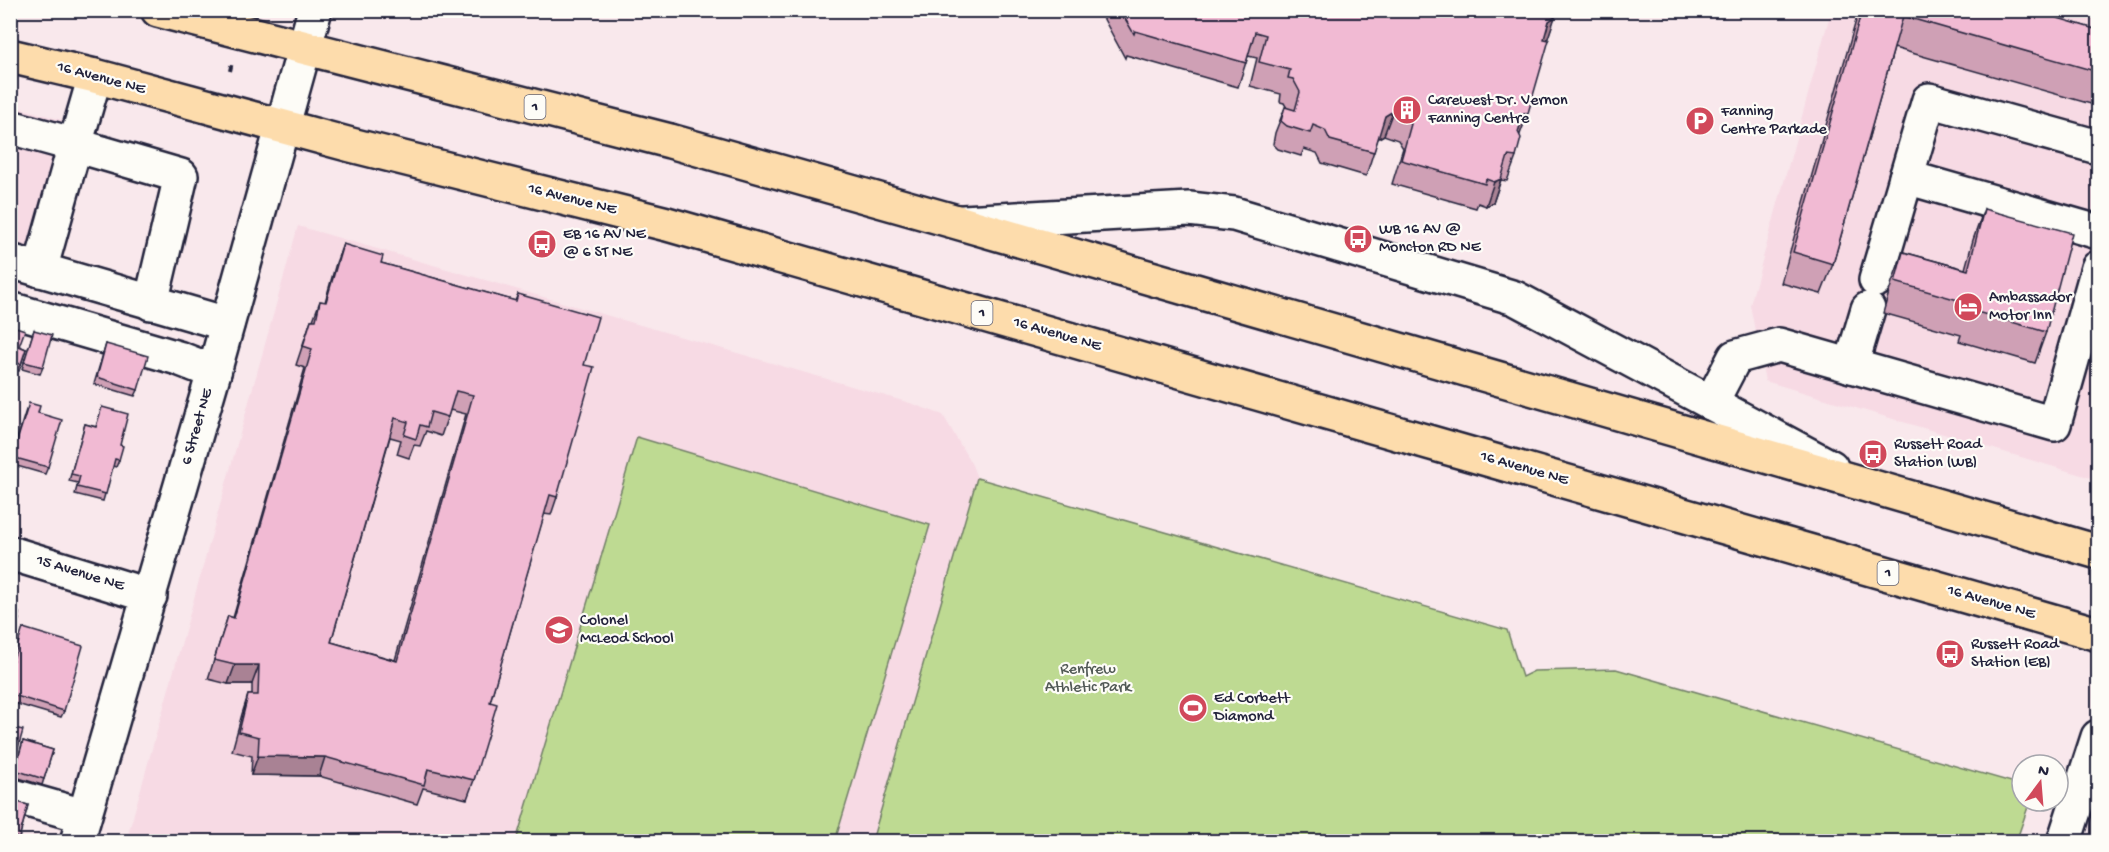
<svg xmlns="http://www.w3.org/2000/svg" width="2109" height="852" font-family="'Gochi Hand',sans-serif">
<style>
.built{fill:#f7dae4}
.green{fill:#beda92;stroke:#707e66;stroke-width:1.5}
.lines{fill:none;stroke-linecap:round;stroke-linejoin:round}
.minor-casing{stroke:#22223b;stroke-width:38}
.highway-casing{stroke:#22223b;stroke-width:38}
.path{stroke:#22223b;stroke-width:4;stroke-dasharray:6 4.5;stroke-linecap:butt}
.minor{stroke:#fdfcf7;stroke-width:33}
.highway{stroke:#fddcac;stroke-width:33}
.wall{fill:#cfa0b5;stroke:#22223b;stroke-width:1.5;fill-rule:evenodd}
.shaded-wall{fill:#a98294;stroke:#22223b;stroke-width:1.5}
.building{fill:#f1bad3;stroke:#22223b;stroke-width:1.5;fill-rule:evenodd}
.labels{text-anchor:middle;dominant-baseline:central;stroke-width:4.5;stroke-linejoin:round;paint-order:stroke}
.shield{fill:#fdfcf7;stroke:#646373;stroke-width:1.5}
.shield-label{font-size:15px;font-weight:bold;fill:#22223b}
.street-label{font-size:16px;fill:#22223b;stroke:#fdfcf7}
.poi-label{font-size:16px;fill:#22223b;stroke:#fdfcf7;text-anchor:start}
.park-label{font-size:16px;fill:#515955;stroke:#fdfcf7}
</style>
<rect width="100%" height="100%" fill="#f9e8ec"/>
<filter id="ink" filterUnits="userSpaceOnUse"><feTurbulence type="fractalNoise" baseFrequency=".0167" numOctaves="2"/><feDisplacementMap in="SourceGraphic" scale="12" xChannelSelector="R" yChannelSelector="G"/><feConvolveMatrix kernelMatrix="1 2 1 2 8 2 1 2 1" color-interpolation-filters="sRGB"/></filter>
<g filter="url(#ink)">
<g class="built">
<polygon points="2072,10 2098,18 2098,480 1765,381 1750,305 1831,11"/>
<polygon points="10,105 72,123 21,294 11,291"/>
<polygon points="298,226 910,403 943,415 972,465 977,478 872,841 126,842"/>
</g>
<g class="green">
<polygon points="637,437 930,525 835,841 516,841"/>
<polygon points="977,478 1507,630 1522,677 1534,671 1616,669 2022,785 2022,801 2030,801 2016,842 872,841"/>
</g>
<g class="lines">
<g class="minor-casing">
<g id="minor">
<polyline points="10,127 75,145 95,76"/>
<polyline points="1906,177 2098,232"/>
<polyline points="963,222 1189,209 1234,214 1515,298 1831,467"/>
<polyline points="10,261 227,324"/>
<polyline points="40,270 75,145 181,176 151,303"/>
<polyline points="1876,280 1929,100 2098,147"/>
<polyline points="10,309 178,358 214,372"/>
<polyline points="1851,366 1868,309"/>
<polyline points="1711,403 1735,357 1779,345 2054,424 2098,268"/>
<polyline points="10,553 150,596"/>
<polyline points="10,795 84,816"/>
<polyline points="77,842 214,372 315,10"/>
<polyline points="2064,842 2098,737"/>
</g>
</g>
<g class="highway-casing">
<g id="highway">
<polyline points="158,10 670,141 957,222 2098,552"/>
<polyline points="10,56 95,76 351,145 667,224 2098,634"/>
</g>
</g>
<polyline class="path" points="230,71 232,62"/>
<use href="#minor" class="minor"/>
<use href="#highway" class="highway"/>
</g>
<g class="wall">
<polygon points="1099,10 1557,10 1547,40 1519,136 1516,157 1507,181 1501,180 1493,203 1486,206 1478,203 1476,208 1392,184 1403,148 1398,140 1384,135 1378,138 1366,176 1322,163 1317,153 1304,149 1301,156 1278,149 1273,144 1275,133 1284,110 1287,108 1284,103 1280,102 1281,94 1250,86 1257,58 1248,56 1238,87 1126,55 1125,58"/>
<polygon points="1859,10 2031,10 2098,30 2098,106 1894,48 1833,264 1821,294 1781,283"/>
<polygon points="1984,209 2046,332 2035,363 1959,341 1961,335 1883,313 1892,282 1903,252 1965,269 1973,240"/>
<path d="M343 244 381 263 515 301 518 294 584 365 557 497 551 515 544 514 490 702 474 780 467 799 423 788 417 804 319 776 251 775 252 756 232 751 242 714 248 695H252V684H228L208 679 228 616 233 618 305 368 296 365 311 320H313L320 301 325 302 336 263ZM450 410 466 414 395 660 331 642 390 437 401 440 397 454 409 458 414 445 420 446 426 431 441 436Z"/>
<polygon points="10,325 19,346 26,349 19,371 10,368"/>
<polygon points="34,330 43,367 40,374 22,369"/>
<polygon points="106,344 138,390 135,396 94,384"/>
<polygon points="102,407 120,445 119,460 116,467 113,466 103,501 75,494 78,483 69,481 85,424 96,427"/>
<polygon points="26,410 38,413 48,467 45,474 10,464 10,461"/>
<polygon points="10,668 64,711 61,717 10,702"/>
<polygon points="23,741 53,750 42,785 12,776"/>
<polygon points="10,800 28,805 18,842 10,842"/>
</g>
<g class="shaded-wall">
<polygon points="1555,17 1547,41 1541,45 1549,21"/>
<polygon points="1393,111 1384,135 1376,140 1385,116"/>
<polygon points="1524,113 1528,113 1519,137 1515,137"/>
<polygon points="1501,179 1493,203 1486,206 1494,182"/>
<polygon points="235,665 259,665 252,684 228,684"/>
<polygon points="258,756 325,757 319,776 251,775"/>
</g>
<g class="building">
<polygon points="1120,10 1557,10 1555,17 1549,21 1544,39 1549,40 1528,113 1524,113 1518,132 1521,138 1516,157 1508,156 1501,179 1494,182 1486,179 1485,184 1401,160 1411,124 1407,116 1393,111 1385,116 1374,152 1330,140 1325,130 1313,125 1310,133 1287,126 1281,121 1284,110 1285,107 1295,110 1300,92 1293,79 1288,78 1290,70 1259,62 1266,35 1255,32 1246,63 1135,31 1134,34"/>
<polygon points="1862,10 2031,10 2098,30 2098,72 1903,16 1833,264 1793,252"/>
<polygon points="1984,209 2072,233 2046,332 1970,310 1972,304 1895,282 1903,252 1968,270"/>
<path d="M343 244 383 256 381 263 516 301 518 294 598 317 584 365 594 367 557 497 550 495 490 702 497 704 474 780 428 769 424 785 325 757 258 756 259 737 239 732 248 695H258L259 665H235L214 660 228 616 234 618 312 349 303 346 311 320H316L320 301 326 302ZM456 391 473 395 397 661 331 642 395 418 408 422 404 435 416 439 420 425 427 427 431 412 448 417Z"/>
<polygon points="10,325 25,330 19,346 26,349 21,364 10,361"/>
<polygon points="34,330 52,335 43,367 24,362"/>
<polygon points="106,344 148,356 138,390 97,377"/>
<polygon points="29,403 40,406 38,413 62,420 48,467 12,457"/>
<polygon points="102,407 128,414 120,445 123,446 119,460 115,459 106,494 77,487 80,476 71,474 85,424 96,427"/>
<polygon points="10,608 14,609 16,612 19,613 18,619 19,619 10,647"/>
<polygon points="23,628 83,646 64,711 10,694 10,669"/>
<polygon points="10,727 23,730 13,766 10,765"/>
<polygon points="23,741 53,750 44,779 15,770"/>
<polygon points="10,800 28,805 19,838 10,836"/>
</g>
</g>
<defs>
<g id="building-disc" transform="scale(1.5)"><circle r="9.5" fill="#d1495b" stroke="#fdfcf7"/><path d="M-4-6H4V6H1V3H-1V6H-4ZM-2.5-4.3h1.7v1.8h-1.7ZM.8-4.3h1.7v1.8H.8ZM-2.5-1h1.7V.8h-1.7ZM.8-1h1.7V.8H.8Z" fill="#fff"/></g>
<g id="parking-disc" transform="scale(1.5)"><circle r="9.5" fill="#d1495b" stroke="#fdfcf7"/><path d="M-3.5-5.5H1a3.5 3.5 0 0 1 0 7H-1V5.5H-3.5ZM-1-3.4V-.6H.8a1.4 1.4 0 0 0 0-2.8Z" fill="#fff"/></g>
<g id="bus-disc" transform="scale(1.5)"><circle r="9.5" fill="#d1495b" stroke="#fdfcf7"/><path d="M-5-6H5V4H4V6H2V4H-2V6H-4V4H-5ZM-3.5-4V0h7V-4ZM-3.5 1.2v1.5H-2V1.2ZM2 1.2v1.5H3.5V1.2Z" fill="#fff"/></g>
<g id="hotel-disc" transform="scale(1.5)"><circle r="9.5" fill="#d1495b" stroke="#fdfcf7"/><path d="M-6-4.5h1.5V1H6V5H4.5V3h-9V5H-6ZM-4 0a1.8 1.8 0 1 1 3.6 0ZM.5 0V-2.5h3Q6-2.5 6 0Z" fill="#fff"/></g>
<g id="school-disc" transform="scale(1.5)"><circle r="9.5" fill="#d1495b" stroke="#fdfcf7"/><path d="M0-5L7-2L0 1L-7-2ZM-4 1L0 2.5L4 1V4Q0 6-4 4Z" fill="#fff"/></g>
<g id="stadium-disc" transform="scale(1.5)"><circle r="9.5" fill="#d1495b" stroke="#fdfcf7"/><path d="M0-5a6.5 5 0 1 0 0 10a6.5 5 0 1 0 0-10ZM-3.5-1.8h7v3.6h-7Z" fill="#fff"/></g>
</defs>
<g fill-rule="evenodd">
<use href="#building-disc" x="1407" y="110"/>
<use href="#parking-disc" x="1700" y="121"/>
<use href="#bus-disc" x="1358" y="239"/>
<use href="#bus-disc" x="542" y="244"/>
<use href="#hotel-disc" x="1968" y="307"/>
<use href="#bus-disc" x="1873" y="454"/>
<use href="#school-disc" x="559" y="630"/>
<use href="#bus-disc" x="1950" y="654"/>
<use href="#stadium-disc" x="1193" y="708"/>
</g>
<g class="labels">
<g class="shield">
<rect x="524.5" y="95" width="21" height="24" rx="4.5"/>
<rect x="971.5" y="301" width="21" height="24" rx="4.5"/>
<rect x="1877.5" y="561" width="21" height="24" rx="4.5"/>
</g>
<g class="shield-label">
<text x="535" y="107">1</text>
<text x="982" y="313">1</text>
<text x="1888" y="573">1</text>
</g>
<g class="street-label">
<text transform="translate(101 79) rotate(15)">16 Avenue NE</text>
<text transform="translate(572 200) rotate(14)">16 Avenue NE</text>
<text transform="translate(1057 335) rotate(16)">16 Avenue NE</text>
<text transform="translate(198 427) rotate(-74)">6 Street NE</text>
<text transform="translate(1524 469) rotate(16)">16 Avenue NE</text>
<text transform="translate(80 574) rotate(17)">15 Avenue NE</text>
<text transform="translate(1991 603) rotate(16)">16 Avenue NE</text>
</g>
<g class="poi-label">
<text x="1428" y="101">Carewest Dr. Vernon<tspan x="1428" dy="18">Fanning Centre</tspan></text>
<text x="1721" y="112">Fanning<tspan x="1721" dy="18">Centre Parkade</tspan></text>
<text x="1379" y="230">WB 16 AV @<tspan x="1379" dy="18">Moncton RD NE</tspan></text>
<text x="563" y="235">EB 16 AV NE<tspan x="563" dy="18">@ 6 ST NE</tspan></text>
<text x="1989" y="298">Ambassador<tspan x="1989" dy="18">Motor Inn</tspan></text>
<text x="1894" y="445">Russett Road<tspan x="1894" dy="18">Station (WB)</tspan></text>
<text x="580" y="621">Colonel<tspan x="580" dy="18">McLeod School</tspan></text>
<text x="1971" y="645">Russett Road<tspan x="1971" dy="18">Station (EB)</tspan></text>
<text x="1214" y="699">Ed Corbett<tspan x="1214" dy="18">Diamond</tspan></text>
</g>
<g class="park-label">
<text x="1088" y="670">Renfrew<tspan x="1088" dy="18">Athletic Park</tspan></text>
</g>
</g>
<rect width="2109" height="852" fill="none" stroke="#fdfcf7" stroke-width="36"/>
<rect x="18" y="18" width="2073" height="816" fill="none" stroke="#22223b" stroke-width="2" filter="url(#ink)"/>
<g transform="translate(2040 783) rotate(16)"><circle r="28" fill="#fdfcf7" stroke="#a5a5ac" stroke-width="1.5"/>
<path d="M0-4.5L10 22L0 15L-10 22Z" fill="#d1495b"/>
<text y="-9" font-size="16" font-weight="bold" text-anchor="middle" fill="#22223b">N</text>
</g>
</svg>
